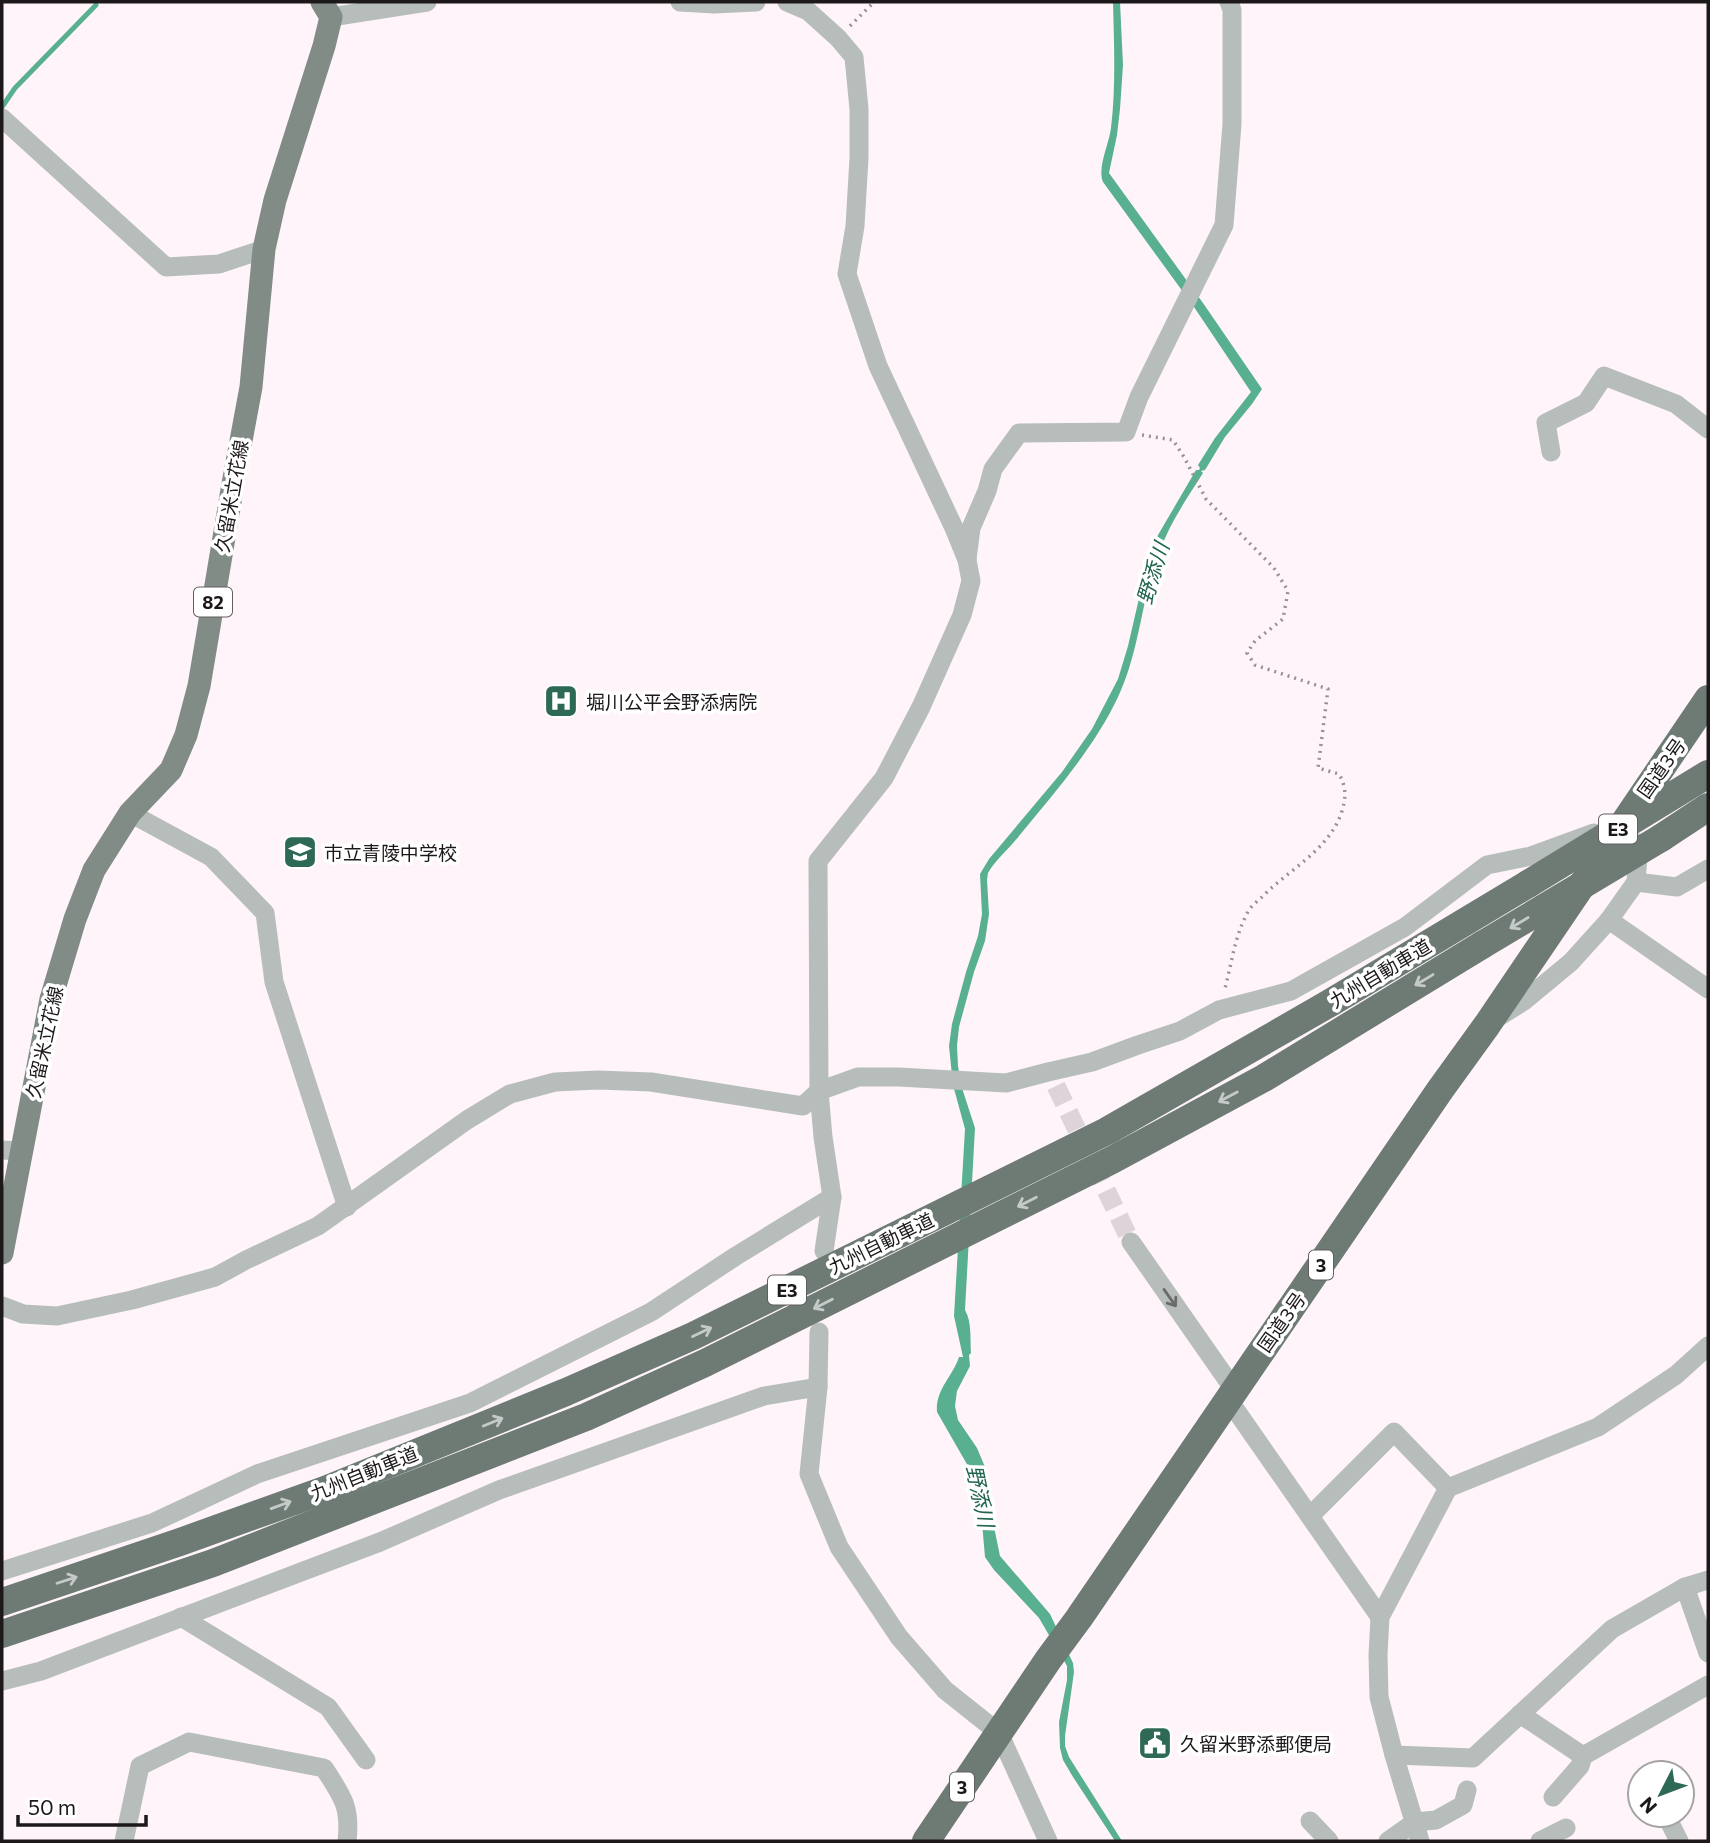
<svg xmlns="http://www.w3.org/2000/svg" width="1710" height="1843" font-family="Commissioner,'Noto Sans JP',sans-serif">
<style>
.water{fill:#59b090}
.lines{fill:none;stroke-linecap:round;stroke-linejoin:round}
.stream{stroke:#59b090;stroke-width:5}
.minor-tunnel{stroke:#ddd3d9;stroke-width:19;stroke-dasharray:19 10;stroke-linecap:butt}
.path{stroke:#989094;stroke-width:3.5;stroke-dasharray:2 5;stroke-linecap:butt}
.minor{stroke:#b7bdba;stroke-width:19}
.major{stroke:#818c87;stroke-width:23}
.highway{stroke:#6e7b75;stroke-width:28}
.highway-bridge{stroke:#6e7b75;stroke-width:28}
.oneway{stroke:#c5cac8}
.oneway2{stroke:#6a6b6a}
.labels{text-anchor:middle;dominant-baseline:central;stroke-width:7;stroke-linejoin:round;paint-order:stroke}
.shield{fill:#fff;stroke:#615e5f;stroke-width:2}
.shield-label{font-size:18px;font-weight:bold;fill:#1d191b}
.street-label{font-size:19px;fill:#1d191b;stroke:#fff}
.poi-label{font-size:19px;fill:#1d191b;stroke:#fff;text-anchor:start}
.water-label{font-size:21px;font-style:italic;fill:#22654f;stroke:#fff}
</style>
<rect width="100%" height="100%" fill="#fff4fa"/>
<path class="water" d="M1113 2H1120L1123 65 1120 109 1117 135 1109 173 1203 303 1262 389 1252 404 1225 437 1205 470 1201 471 1203 473C1188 497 1171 521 1161 548 1141 596 1141 648 1118 697 1094 748 1055 792 1019 836 1009 849 996 859 988 873L987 880 989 914 985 941 974 972 959 1027 957 1046 958 1066 961 1085 975 1128 965 1310C972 1322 970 1339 971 1353L969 1355 970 1366 957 1391 955 1406 958 1420 977 1448 988 1474 993 1522 1000 1556 1050 1614 1073 1663 1074 1672 1065 1736V1746L1069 1757 1122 1841H1115L1073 1777 1063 1760 1060 1748 1059 1722 1067 1680V1666L1039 1618 994 1570 985 1557 980 1500 976 1485 968 1466 937 1412C935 1390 953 1376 959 1357H963L954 1316 965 1129 953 1085 949 1046 952 1024 966 972 978 936 982 914 980 874 989 859 1062 772 1092 729 1118 679 1128 646 1146 568 1158 535 1196 470H1199L1200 468 1198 465 1215 438 1251 392 1194 307 1103 182C1097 168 1109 144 1111 128 1116 86 1114 44 1113 2Z"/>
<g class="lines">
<polyline class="stream" points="2,107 15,88 96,5"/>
<polyline class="minor-tunnel" points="1056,1086 1131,1242"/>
<g class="path">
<polyline points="850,26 872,4 871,2"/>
<path d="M1142 435 1173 440 1184 457 1206 499 1274 568 1288 591 1283 619 1255 641 1247 653 1255 665 1328 689 1318 768 1339 774C1347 788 1346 799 1341 814 1328 850 1290 869 1264 895 1259 900 1253 904 1249 910 1234 936 1232 964 1224 992"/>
</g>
<g class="minor">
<polyline points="680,2 714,4 756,2"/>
<polyline points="787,2 808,11 838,38 854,57 859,109 859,158 855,226 847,274 878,366 954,528 967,560 971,581 962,615 921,707 884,778 818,861 819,1091 823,1137 832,1197 824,1251"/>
<polyline points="331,17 427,2"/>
<polyline points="2,118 166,267 219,264 264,249"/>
<polyline points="1551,452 1546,423 1586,403 1604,376 1676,404 1708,429"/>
<polyline points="967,559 971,528 987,491 993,469 1019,433 1126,432 1139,397 1224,225 1232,124 1232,10 1229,2"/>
<polyline points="130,813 211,857 265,913 274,982 347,1207"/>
<polyline points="1636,882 1677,887 1708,869"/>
<polyline points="1609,920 1708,989"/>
<polyline points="1497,1018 1524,1001 1571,962 1609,920 1636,882 1639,843"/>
<polyline points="2,1150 21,1151"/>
<polyline points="1131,1242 1235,1391"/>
<polyline points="2,1306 23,1314 57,1316 132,1300 215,1277 246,1260 318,1226 467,1120 510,1094 555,1082 598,1080 651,1082 803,1106 819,1091 858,1077 899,1077 1006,1083 1048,1072 1092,1062 1138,1045 1180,1031 1219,1010 1291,991 1405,927 1487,865 1531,856 1594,833"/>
<polyline points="819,1332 818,1387 809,1474 839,1547 899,1637 945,1690 999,1733 1048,1841"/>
<polyline points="1228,1399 1380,1617"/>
<polyline points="1310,1516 1394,1432 1448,1488"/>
<polyline points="2,1571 152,1523 257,1474 470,1403 651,1312 736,1256 832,1197"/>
<polyline points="1685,1587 1708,1653"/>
<polyline points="181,1617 328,1707 366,1760"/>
<polyline points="2,1681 41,1671 380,1542 499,1490 764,1396 818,1387"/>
<polyline points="1520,1714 1583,1756 1708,1685"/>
<polyline points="1394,1755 1473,1758 1612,1629 1685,1587 1708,1580"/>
<polyline points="1553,1797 1580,1766 1583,1756"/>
<polyline points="1310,1821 1329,1841"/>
<polyline points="1670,1823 1679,1841"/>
<path d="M124 1841 140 1766 189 1742 324 1768C342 1796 351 1806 347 1841"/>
<polyline points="1388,1841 1415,1822 1436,1820 1463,1805 1467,1790"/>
<polyline points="1420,1841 1394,1755 1379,1697 1378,1655 1380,1617 1448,1488 1598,1427 1676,1375 1708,1346"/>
<polyline points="1540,1841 1566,1828"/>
</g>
<polyline class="major" points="2,1253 51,999 75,919 94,870 130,813 171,770 186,735 199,686 233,484 251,387 264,249 275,200 324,46 331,17 322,2"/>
<g class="highway">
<polyline points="1661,838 1708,807"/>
<polyline points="2,1602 180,1542 325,1490 566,1392 693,1336 1107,1131 1330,1003 1528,884"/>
<polyline points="2,1634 213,1563 586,1417 705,1363 1112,1160 1264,1078 1482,945"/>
<polyline points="926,1841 1048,1660 1079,1618 1440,1090 1487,1025 1708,699"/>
</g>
<g class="highway-bridge">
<polyline points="1528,884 1708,774"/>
<polyline points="1482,945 1661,838"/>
</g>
</g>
<defs><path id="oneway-shaft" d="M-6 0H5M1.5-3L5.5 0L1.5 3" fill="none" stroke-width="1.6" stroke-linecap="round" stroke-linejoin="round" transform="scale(1.75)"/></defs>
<g class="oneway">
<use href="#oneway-shaft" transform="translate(1519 923) rotate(149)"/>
<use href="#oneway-shaft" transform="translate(1424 980) rotate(149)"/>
<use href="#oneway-shaft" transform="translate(1228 1097) rotate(152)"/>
<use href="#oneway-shaft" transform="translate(1027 1202) rotate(153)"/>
<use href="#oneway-shaft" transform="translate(823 1304) rotate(153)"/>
<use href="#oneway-shaft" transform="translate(702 1332) rotate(-26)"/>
<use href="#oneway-shaft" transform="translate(493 1422) rotate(-22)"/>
<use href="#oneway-shaft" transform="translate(281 1505) rotate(-20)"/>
<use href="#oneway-shaft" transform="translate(67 1580) rotate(-18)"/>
</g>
<use class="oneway2" href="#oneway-shaft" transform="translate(1170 1298) rotate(55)"/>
<defs>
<g id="hospital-square" transform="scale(1.75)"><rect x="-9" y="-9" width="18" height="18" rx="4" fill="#2d6954" stroke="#fff"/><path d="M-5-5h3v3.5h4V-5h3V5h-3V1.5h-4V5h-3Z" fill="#fff"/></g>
<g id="school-square" transform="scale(1.75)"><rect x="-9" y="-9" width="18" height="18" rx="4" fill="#2d6954" stroke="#fff"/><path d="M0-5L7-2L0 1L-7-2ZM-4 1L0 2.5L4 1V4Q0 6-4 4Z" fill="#fff"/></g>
<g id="civic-square" transform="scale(1.75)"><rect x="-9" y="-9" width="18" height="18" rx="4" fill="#2d6954" stroke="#fff"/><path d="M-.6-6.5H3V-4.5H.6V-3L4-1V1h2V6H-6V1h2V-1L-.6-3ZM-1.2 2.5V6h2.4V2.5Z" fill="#fff"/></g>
</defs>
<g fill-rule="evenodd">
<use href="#hospital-square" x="561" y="701"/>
<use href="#school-square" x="300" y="852"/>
<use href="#civic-square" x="1155" y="1743"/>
</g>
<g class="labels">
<g class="shield">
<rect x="194" y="587.5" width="38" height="29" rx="5"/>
<rect x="1599" y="814.5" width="38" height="29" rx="5"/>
<rect x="1309" y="1250.5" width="24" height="29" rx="5"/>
<rect x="768" y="1275.5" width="38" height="29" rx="5"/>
<rect x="950" y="1772.5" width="24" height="29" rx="5"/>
</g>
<g class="shield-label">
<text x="213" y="602">82</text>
<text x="1618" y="829">E3</text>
<text x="1321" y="1265">3</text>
<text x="787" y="1290">E3</text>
<text x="962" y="1787">3</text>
</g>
<g class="street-label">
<text transform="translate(231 496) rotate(-80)">久留米立花線</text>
<text transform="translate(1661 768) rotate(-55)">国道3号</text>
<text transform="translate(1380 973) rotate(-31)">九州自動車道</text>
<text transform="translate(44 1042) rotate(-78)">久留米立花線</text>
<text transform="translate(881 1243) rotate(-26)">九州自動車道</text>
<text transform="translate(1281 1322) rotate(-55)">国道3号</text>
<text transform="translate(364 1473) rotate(-22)">九州自動車道</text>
</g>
<g class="poi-label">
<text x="586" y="701">堀川公平会野添病院</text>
<text x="324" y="852">市立青陵中学校</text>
<text x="1180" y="1743">久留米野添郵便局</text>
</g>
<g class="water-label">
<text transform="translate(1152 573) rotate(-73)">野添川</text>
<text transform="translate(981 1496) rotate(78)">野添川</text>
</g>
</g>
<rect width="1710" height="1843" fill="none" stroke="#1d191b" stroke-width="7"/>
<g transform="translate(1661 1794) rotate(228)"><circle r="33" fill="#ffffff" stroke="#a5a3a4" stroke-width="2"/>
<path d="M0-5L12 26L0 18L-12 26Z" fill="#2d6954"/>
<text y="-10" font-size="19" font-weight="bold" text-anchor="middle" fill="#1d191b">N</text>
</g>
<path d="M18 1815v10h128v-10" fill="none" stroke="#1d191b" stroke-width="3.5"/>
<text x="28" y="1815" font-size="21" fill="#1d191b" stroke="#ffffff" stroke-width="5" paint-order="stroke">50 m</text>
</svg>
